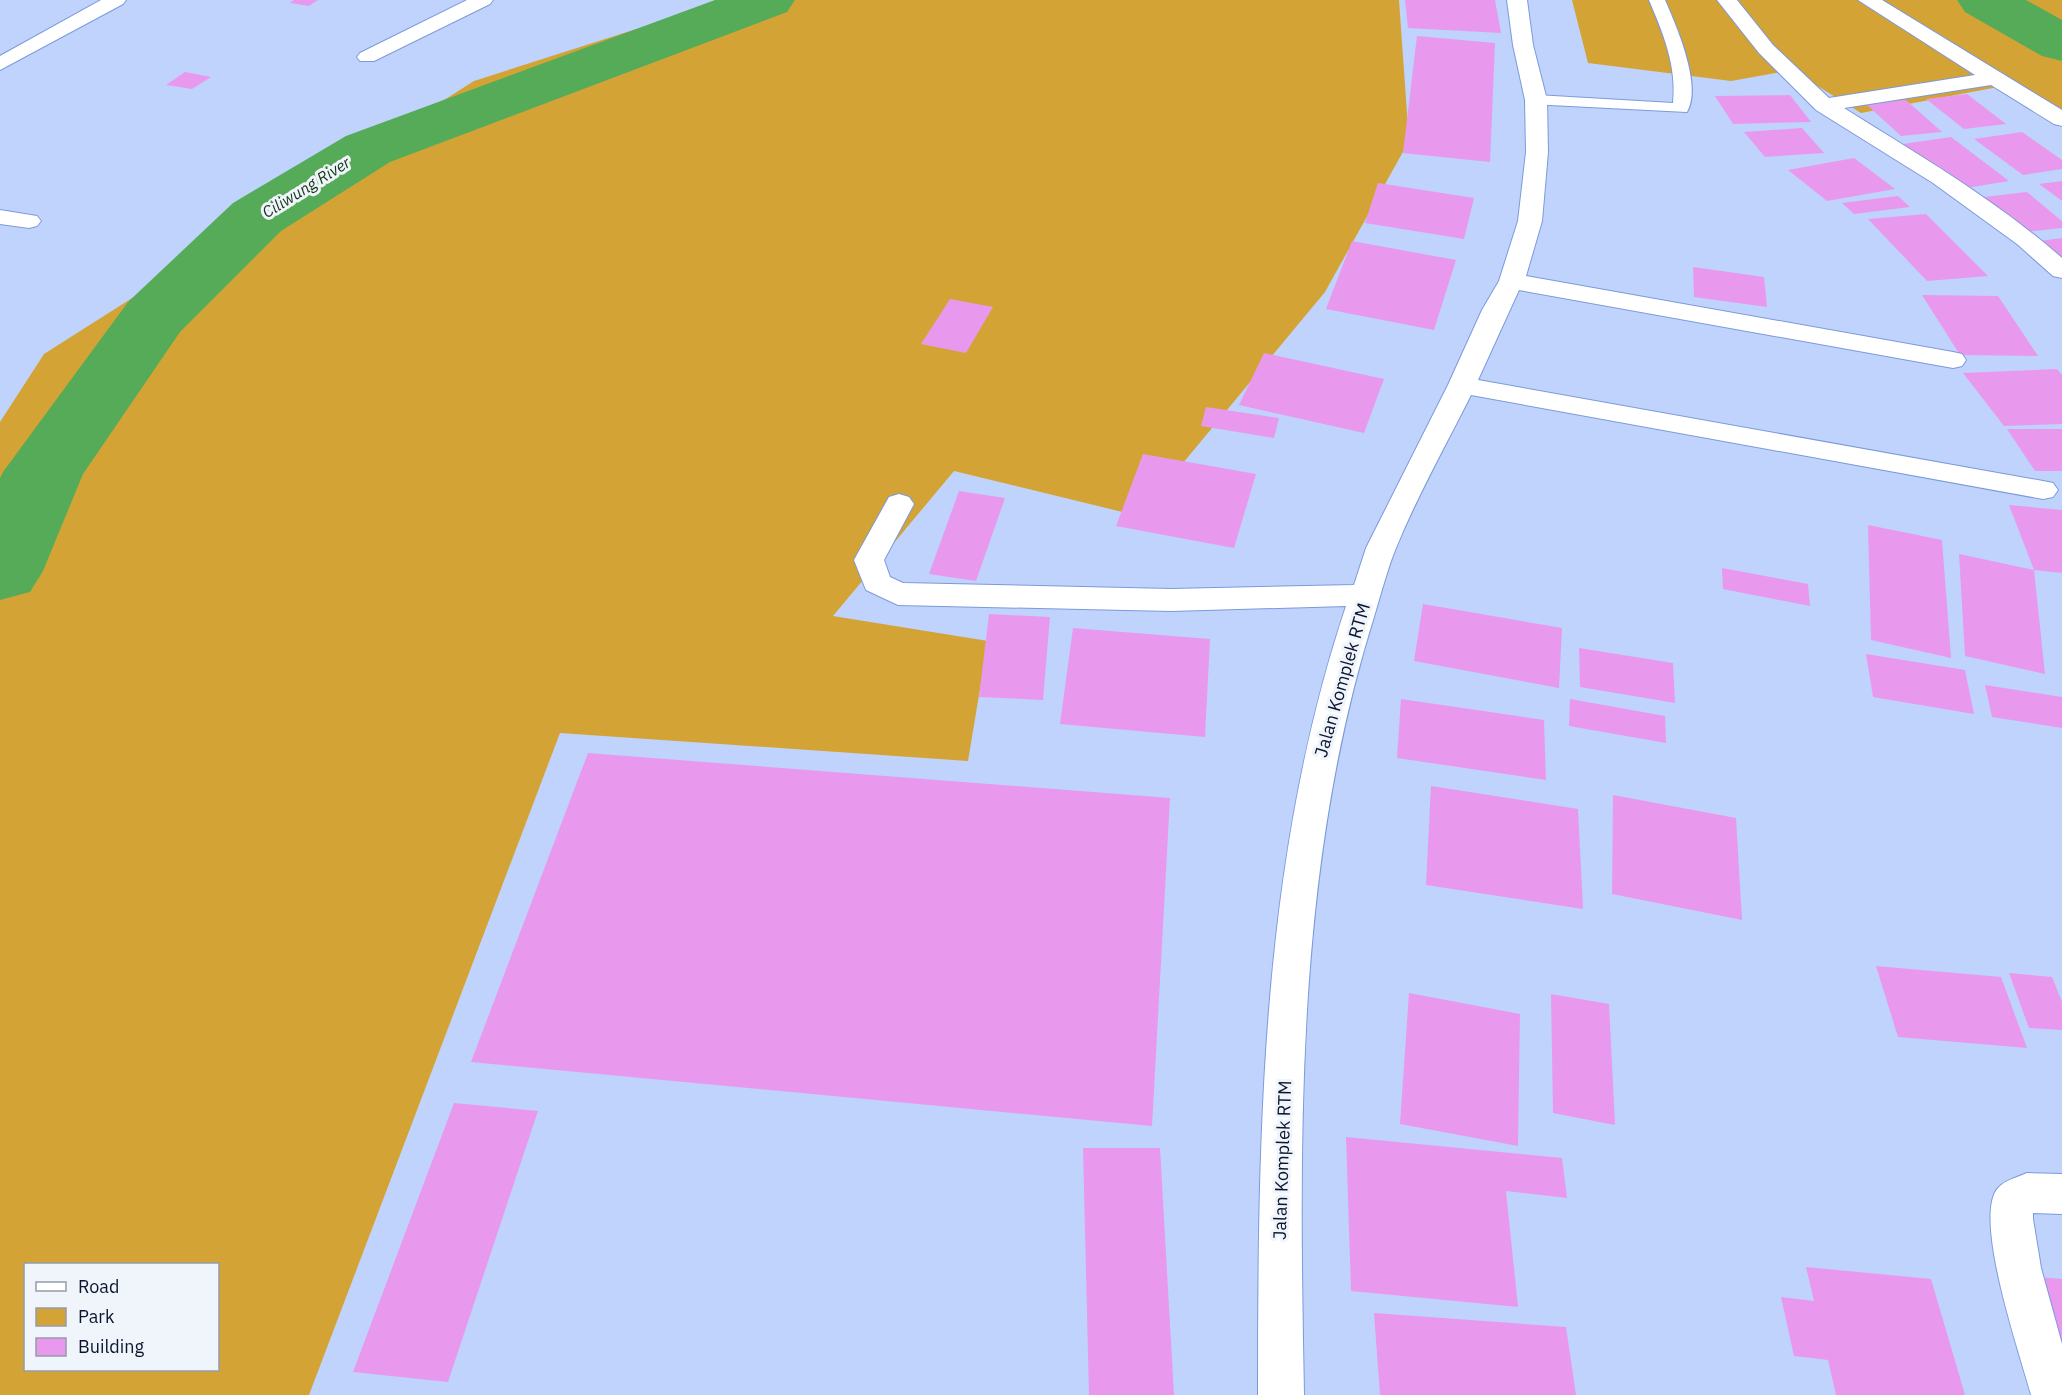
<svg xmlns="http://www.w3.org/2000/svg" width="2062" height="1395" font-family="'IBM Plex Sans',sans-serif">
<style>
.green{fill:#d3a435;fill-rule:evenodd}
.lines{fill:none;stroke-linecap:round;stroke-linejoin:round}
.river{fill:#56ab59;fill-rule:evenodd}
.building{fill:#e899ee}
.service-casing{stroke:#7c9ada;stroke-width:2}
.minor-casing{stroke:#7c9ada;stroke-width:2}
.service{fill:#fff;fill-rule:evenodd}
.minor{fill:#fff;fill-rule:evenodd}
.labels{text-anchor:middle;dominant-baseline:central;stroke-width:6;stroke-linejoin:round;paint-order:stroke}
.far-water-label{font-size:16px;font-style:italic;fill:#133615;stroke:#f0f4fb}
.street-label{font-size:18px;fill:#0c172f;stroke:#f0f4fb}
</style>
<rect width="100%" height="100%" fill="#bfd3fc"/>
<g class="green">
<path d="M727 0H1399L1409 141 1325 292 1139 516 954 471 833 616 988 641 968 761 560 733 309 1395H0V422L44 354 474 81ZM26 1264H218V1370H26Z"/>
<polygon points="1572,0 2062,0 2062,126 1998,87 1861,113 1792,70 1731,81 1588,63"/>
</g>
<g class="lines">
<g class="river">
<polygon points="715,0 795,0 787,12 390,162 281,231 180,332 83,474 43,571 30,592 0,600 0,478 3,472 128,302 233,203 346,136"/>
<polygon points="1957,0 2026,0 2062,20 2062,61 2042,56 1965,12"/>
</g>
</g>
<g class="building">
<polygon points="294,0 318,0 309,6 290,3"/>
<polygon points="1405,0 1495,0 1501,33 1408,28"/>
<polygon points="1417,36 1495,43 1490,162 1403,153"/>
<polygon points="185,72 211,77 192,89 166,85"/>
<polygon points="1967,94 2006,124 1964,129 1926,99"/>
<polygon points="1790,95 1811,122 1733,124 1715,96"/>
<polygon points="1906,100 1942,132 1901,136 1866,104"/>
<polygon points="1802,128 1824,153 1765,157 1744,132"/>
<polygon points="2022,132 2062,160 2062,169 2023,175 1974,139"/>
<polygon points="1951,137 2009,181 1960,189 1903,144"/>
<polygon points="1854,158 1895,189 1827,201 1788,170"/>
<polygon points="2062,181 2062,201 2039,184"/>
<polygon points="1378,183 1474,198 1464,239 1365,223"/>
<polygon points="2027,192 2062,221 2062,228 2024,232 1984,197"/>
<polygon points="1898,196 1910,207 1854,214 1842,203"/>
<polygon points="1926,214 1988,276 1927,281 1868,219"/>
<polygon points="2062,238 2062,259 2040,241"/>
<polygon points="1352,241 1456,260 1434,330 1326,309"/>
<polygon points="1693,267 1764,277 1767,307 1694,297"/>
<polygon points="1922,295 1998,296 2038,356 1960,355"/>
<polygon points="950,299 993,307 966,353 921,344"/>
<polygon points="1264,353 1384,379 1364,433 1239,405"/>
<polygon points="2057,369 2062,375 2062,424 2004,426 1963,373"/>
<polygon points="1206,407 1279,418 1274,438 1201,426"/>
<polygon points="2007,429 2062,429 2062,471 2035,471"/>
<polygon points="1143,454 1256,474 1234,548 1116,526"/>
<polygon points="959,491 1005,498 976,581 929,574"/>
<polygon points="2009,505 2062,510 2062,573 2034,570 2045,674 1965,656 1959,554 2034,570"/>
<polygon points="1868,525 1942,540 1951,658 1871,640"/>
<polygon points="1722,568 1808,584 1810,606 1723,589"/>
<polygon points="1423,604 1562,628 1559,688 1414,661"/>
<polygon points="989,614 1050,617 1043,700 979,697"/>
<polygon points="1073,628 1210,639 1205,737 1060,724"/>
<polygon points="1579,648 1673,663 1675,703 1580,687"/>
<polygon points="1866,654 1965,670 1974,714 1873,697"/>
<polygon points="1985,685 2062,697 2062,728 1992,717"/>
<polygon points="1401,699 1544,720 1546,780 1397,758"/>
<polygon points="1570,699 1665,716 1666,743 1569,726"/>
<polygon points="588,753 1170,798 1152,1126 471,1062"/>
<polygon points="1431,786 1578,809 1583,909 1426,885"/>
<polygon points="1613,795 1736,818 1742,920 1612,894"/>
<polygon points="1876,966 2001,977 2027,1048 1898,1037"/>
<polygon points="2009,973 2052,977 2062,1002 2062,1030 2029,1028"/>
<polygon points="1409,993 1520,1014 1518,1146 1400,1124"/>
<polygon points="1551,994 1609,1004 1615,1125 1553,1113"/>
<polygon points="454,1103 538,1111 448,1382 353,1372"/>
<polygon points="1346,1137 1562,1158 1567,1198 1506,1191 1518,1307 1351,1291"/>
<polygon points="1083,1148 1160,1148 1174,1395 1089,1395"/>
<polygon points="1806,1267 1931,1279 1965,1395 1836,1395 1828,1360 1794,1356 1781,1297 1814,1301"/>
<polygon points="2026,1276 2062,1279 2062,1381"/>
<polygon points="1374,1313 1566,1327 1576,1395 1380,1395"/>
</g>
<g class="lines">
<g class="service-casing">
<path id="service" d="M1649 0H1665C1676 25 1703 86 1687 112L1530 104 1528 100 1530 96 1536 95 1673 103C1677 66 1663 33 1649 0Z"/>
</g>
<g class="minor-casing">
<g id="minor">
<polygon points="101,0 126,0 123,4 0,70 0,56"/>
<polygon points="467,0 493,0 490,4 374,61 360,61 357,57 360,53"/>
<path d="M1507 0H1527L1533 45 1547 100 1548 152 1542 221 1526 276 1953 352 1962 354 1966 360 1962 366 1953 368 1519 290 1478 380 2043 481 2053 483 2058 490 2053 497 2043 499 1471 395C1446 445 1417 496 1396 548 1387 570 1381 594 1374 617 1295 867 1299 1135 1304 1395H1258C1258 1130 1261 860 1346 606L1171 611 898 605 866 590 854 560 889 497 899 494 909 497 914 504 884 560 890 577 903 583 1171 589 1354 585 1366 548 1448 385 1482 310 1499 281 1518 221 1526 152 1525 100 1513 45Z"/>
<path d="M1717 0H1737L1773 45 1829 98 1975 75 1858 0H1882L2062 110V126L2054 124 1991 85 1844 108C1919 155 1996 200 2062 258V278L2053 276 2017 244 1933 183 1816 110 1759 53Z"/>
<polygon points="0,210 37,216 41,221 37,226 29,228 0,224"/>
<path d="M2027 1173 2062 1174V1214L2033 1213V1219L2041 1268 2062 1344V1395H2031C2021 1357 1972 1217 1998 1188 2005 1180 2018 1177 2027 1173Z"/>
</g>
</g>
<use href="#service" class="service"/>
<use href="#minor" class="minor"/>
</g>
<g class="labels">
<g class="far-water-label">
<text transform="translate(306 187) rotate(-32)">Ciliwung River</text>
</g>
<g class="street-label">
<text transform="translate(1342 680) rotate(-74)">Jalan Komplek RTM</text>
<text transform="translate(1282 1160) rotate(-88)">Jalan Komplek RTM</text>
</g>
</g>
<rect x="24" y="1263" width="195" height="108" fill="#f0f4fb" stroke="#959ca9" stroke-width="1.5"/>
<rect x="36" y="1282" width="30" height="9" fill="#ffffff" stroke="#959ca9" stroke-width="1.5"/>
<text x="78" y="1293" font-size="18" fill="#0c172f">Road</text>
<rect x="36" y="1308" width="30" height="18" fill="#d3a435" stroke="#959ca9" stroke-width="1.5"/>
<text x="78" y="1323" font-size="18" fill="#0c172f">Park</text>
<rect x="36" y="1338" width="30" height="18" fill="#e899ee" stroke="#959ca9" stroke-width="1.5"/>
<text x="78" y="1353" font-size="18" fill="#0c172f">Building</text>
</svg>
